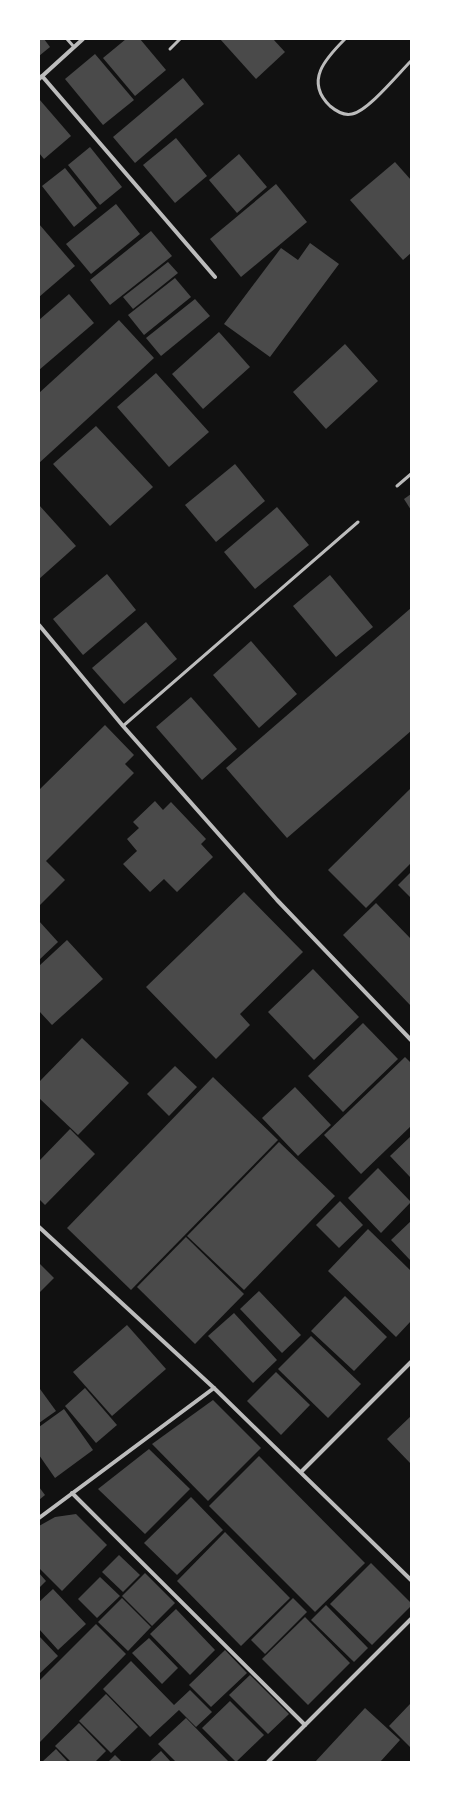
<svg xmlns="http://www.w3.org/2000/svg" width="450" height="1801" font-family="Raleway,sans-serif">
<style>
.building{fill:#4a4a4a}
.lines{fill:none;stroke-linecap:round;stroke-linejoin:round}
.service{stroke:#bcbcbc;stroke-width:3}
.minor{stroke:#bcbcbc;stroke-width:4}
</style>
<rect width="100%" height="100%" fill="#111"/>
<g class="building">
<polygon points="39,39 44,39 50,47 39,56"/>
<polygon points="126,39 140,39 166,70 135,96 103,58"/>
<polygon points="220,39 273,39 285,52 256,79"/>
<polygon points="95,54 134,100 103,125 65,79"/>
<polygon points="183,78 204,104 135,163 113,137"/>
<polygon points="39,99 71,136 44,159 39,153"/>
<polygon points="176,138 207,176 175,203 143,165"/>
<polygon points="90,147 122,187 100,205 68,165"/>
<polygon points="239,154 267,187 237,213 209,180"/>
<polygon points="395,162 411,180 411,253 403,260 350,200"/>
<polygon points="65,168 97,208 74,227 42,186"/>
<polygon points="276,184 307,222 241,277 210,239"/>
<polygon points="116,204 140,234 91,274 66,244"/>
<polygon points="39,224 75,266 39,297"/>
<polygon points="151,231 172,256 110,305 90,280"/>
<polygon points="310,243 339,264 270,357 224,324 281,248 298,260"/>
<polygon points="168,262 178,273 133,309 123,297"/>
<polygon points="175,278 191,297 144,335 128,315"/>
<polygon points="69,294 94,323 39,370 39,320"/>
<polygon points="195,299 210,316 161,356 146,338"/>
<polygon points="119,320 154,358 39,463 39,393"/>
<polygon points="219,332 250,367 203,409 172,374"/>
<polygon points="345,344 378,381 326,429 293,392"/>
<polygon points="156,373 209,432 169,467 117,407"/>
<polygon points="96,426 153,487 110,526 53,464"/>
<polygon points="235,464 265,501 216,542 185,505"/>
<polygon points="411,494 411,510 404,499"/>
<polygon points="39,505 76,546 39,579"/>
<polygon points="277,507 309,545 255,589 224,552"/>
<polygon points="107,574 136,610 83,655 53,619"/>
<polygon points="330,575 373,627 336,657 293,606"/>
<polygon points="411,608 411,731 287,838 226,768"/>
<polygon points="146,622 177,659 124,704 92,668"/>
<polygon points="251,641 297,694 259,728 213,675"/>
<polygon points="191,697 237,749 202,780 156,727"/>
<polygon points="105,725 134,755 125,764 134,773 46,861 65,880 39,906 39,790"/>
<polygon points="411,788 411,863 366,908 328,870"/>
<polygon points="155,801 163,810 171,802 206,839 201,844 213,857 177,892 164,879 150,892 123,864 137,851 127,839 139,828 133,822"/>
<polygon points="411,872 411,898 398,885"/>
<polygon points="244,892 303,952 240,1014 250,1025 216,1059 146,987"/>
<polygon points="376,903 411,939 411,1006 343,935"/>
<polygon points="39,921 58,942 39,960"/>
<polygon points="67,940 103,979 52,1025 39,1011 39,966"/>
<polygon points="313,969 359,1017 314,1060 268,1012"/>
<polygon points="363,1023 398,1059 343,1112 308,1076"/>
<polygon points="82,1038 129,1083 78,1135 39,1098 39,1082"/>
<polygon points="405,1057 411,1063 411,1126 361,1174 324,1135"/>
<polygon points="175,1066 197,1087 169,1116 147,1094"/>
<polygon points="213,1077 278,1140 131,1290 67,1228"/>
<polygon points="295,1087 331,1125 298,1156 262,1118"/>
<polygon points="70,1129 95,1154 45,1205 39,1199 39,1161"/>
<polygon points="411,1136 411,1178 390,1156"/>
<polygon points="279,1142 335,1196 244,1290 187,1236"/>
<polygon points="378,1168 411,1202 381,1233 348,1198"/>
<polygon points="340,1201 363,1225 339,1248 316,1225"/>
<polygon points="411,1221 411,1261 391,1240"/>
<polygon points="368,1229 411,1271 411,1321 396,1337 328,1271"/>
<polygon points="186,1237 244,1294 195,1344 137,1287"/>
<polygon points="39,1263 54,1278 39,1293"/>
<polygon points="259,1291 301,1335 282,1353 240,1309"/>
<polygon points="345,1296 387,1337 354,1371 311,1331"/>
<polygon points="234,1313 277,1360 253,1383 208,1336"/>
<polygon points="127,1325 166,1369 112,1416 73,1372"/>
<polygon points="311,1336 361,1384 328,1418 278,1369"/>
<polygon points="276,1372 310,1405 281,1435 247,1401"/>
<polygon points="85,1388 117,1425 96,1443 65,1406"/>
<polygon points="40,1389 56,1411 39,1423 39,1390"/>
<polygon points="213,1400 261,1448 208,1501 152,1444"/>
<polygon points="64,1409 93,1450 55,1478 39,1455 39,1427"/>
<polygon points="411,1416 411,1464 387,1439"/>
<polygon points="149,1449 190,1489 145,1534 98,1489"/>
<polygon points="259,1456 365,1563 315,1612 209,1506"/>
<polygon points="39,1487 45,1495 39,1500"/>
<polygon points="191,1497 223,1530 177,1575 144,1543"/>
<polygon points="76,1514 107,1545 62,1591 39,1568 39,1526 55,1517"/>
<polygon points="225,1532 290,1598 241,1646 177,1581"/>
<polygon points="119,1555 140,1575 123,1592 102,1572"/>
<polygon points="371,1563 411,1603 411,1606 372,1645 330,1604"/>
<polygon points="39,1573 46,1581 39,1588"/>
<polygon points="145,1573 175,1603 152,1626 122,1596"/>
<polygon points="100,1577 120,1596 97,1618 78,1599"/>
<polygon points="53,1589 86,1624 58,1650 39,1629 39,1602"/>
<polygon points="122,1598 151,1627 128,1651 98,1622"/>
<polygon points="293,1598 307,1612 265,1654 251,1640"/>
<polygon points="326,1605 368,1648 354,1662 311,1620"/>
<polygon points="176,1609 215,1650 190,1675 150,1634"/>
<polygon points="305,1617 350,1663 308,1705 262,1659"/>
<polygon points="96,1624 126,1654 39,1743 39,1681"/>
<polygon points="39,1636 58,1656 39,1674"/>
<polygon points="149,1638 178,1668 162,1684 132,1653"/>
<polygon points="225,1650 247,1673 211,1707 189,1685"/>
<polygon points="131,1661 174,1705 190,1690 212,1712 196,1727 179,1710 150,1737 103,1689"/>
<polygon points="250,1675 289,1714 268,1734 229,1695"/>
<polygon points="106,1694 138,1727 111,1753 79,1721"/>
<polygon points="230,1701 264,1735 236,1762 202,1728"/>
<polygon points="411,1703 411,1748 389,1726"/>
<polygon points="365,1708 400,1740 380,1762 315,1762"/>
<polygon points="186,1718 229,1762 176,1762 158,1744"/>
<polygon points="79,1723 106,1751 95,1762 71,1762 55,1746"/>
<polygon points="56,1749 68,1762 42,1762"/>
<polygon points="161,1751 171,1762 149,1762"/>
<polygon points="115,1755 122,1762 108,1762"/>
</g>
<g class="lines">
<g class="service">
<polyline points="67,39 74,47"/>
<path d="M345 39C326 58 304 81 330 106 336 111 343 116 352 114 368 111 398 74 411 61"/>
<polyline points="170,49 180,39"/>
<polyline points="397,486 411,474"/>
<polyline points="123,726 358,522"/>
</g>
<g class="minor">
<polyline points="42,76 215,277"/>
<polyline points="39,79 83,39"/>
<polyline points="39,625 123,726 277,900 411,1040"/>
<polyline points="39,1227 214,1388 411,1580"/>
<polyline points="302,1471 411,1362"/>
<polyline points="72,1493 305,1725"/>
<polyline points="39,1518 214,1388"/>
<polyline points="268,1762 411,1619"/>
</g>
</g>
<rect width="450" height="1801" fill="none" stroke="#ffffff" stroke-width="80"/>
</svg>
